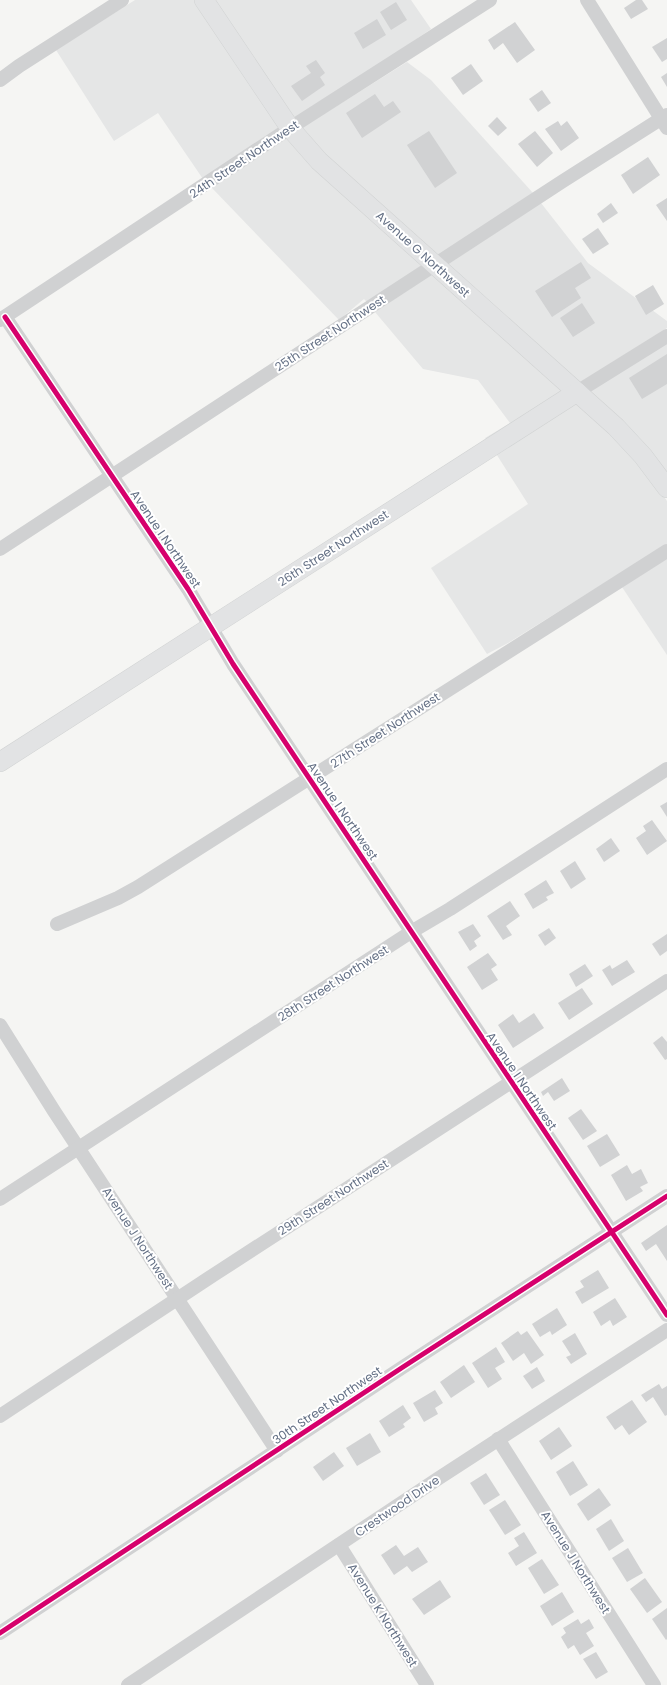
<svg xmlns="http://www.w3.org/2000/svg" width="667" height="1685" font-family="Poppins,sans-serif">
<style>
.built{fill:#e5e6e6}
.building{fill:#d1d2d3}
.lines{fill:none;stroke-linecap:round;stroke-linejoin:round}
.secondary-casing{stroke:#d1d3d3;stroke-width:20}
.street{stroke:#d0d1d2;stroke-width:14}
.secondary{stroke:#e2e3e4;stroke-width:19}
.cycleway-casing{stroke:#fff;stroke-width:8}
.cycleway{stroke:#d6006c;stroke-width:5}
.labels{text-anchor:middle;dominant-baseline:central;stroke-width:4;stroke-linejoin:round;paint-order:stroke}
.street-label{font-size:12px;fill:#647085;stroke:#fff}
</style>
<rect width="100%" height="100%" fill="#f5f5f3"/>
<g class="built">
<polygon points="135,0 195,0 280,127 203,179 158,113 114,141 56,50"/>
<polygon points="213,0 411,0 431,29 396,53 292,119"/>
<polygon points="407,62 431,80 533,193 437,256 325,156 300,129"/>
<polygon points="288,137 424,264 367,302 364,299 339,320 212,188"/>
<polygon points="541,203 588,263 667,321 667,328 579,383 447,265"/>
<polygon points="434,273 566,391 488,442 485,438 510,423 478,380 423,369 375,312"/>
<polygon points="667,343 667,476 589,392"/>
<polygon points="576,400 611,432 660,491 667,501 667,544 508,643 487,654 431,568 528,504 495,452"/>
<polygon points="667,559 667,655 622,587"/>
</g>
<g class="building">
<polygon points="636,0 642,0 648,9 631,19 624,8"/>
<polygon points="396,2 407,20 391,30 380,12"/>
<polygon points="377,19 386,35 363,49 354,33"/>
<polygon points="515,22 535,50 517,63 503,43 494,50 488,40"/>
<polygon points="667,38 667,59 662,62 652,47"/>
<polygon points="316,60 325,73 320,77 325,85 302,101 291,86 311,73 306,66"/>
<polygon points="471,64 483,81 463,95 451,78"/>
<polygon points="667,73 667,87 661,77"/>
<polygon points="542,90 551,103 538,112 529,99"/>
<polygon points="375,94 384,107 393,101 401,112 362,138 346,113"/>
<polygon points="497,117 507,128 498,136 488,126"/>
<polygon points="558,121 561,126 567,121 579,138 561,151 545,129"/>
<polygon points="429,131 457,173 435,188 407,145"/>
<polygon points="535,131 553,153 537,167 518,144"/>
<polygon points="648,157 660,175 633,194 621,175"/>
<polygon points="667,198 667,221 656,205"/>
<polygon points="611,203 618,213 603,223 597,214"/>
<polygon points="598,228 609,244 593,254 582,239"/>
<polygon points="581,262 591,278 575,288 581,298 552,317 535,291"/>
<polygon points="653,285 664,304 646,315 635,296"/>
<polygon points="582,303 595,323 573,337 560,318"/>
<polygon points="667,354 667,384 642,399 629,378"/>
<polygon points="667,802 667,817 660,806"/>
<polygon points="652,820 667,841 647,855 636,838 646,831 643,826"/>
<polygon points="611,838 620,851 604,862 596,849"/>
<polygon points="575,861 586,879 571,889 560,871"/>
<polygon points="546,880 554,893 546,897 548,900 533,909 524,894"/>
<polygon points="510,901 520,916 506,926 512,935 503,940 487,916"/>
<polygon points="473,924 481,936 474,941 477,946 470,951 458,932"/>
<polygon points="549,928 556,938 545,946 538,935"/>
<polygon points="667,934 667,951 660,956 652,944"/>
<polygon points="488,953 497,965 491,969 498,980 482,990 467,967"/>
<polygon points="627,960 635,972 612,986 602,970 610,965 612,969"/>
<polygon points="585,964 593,976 576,987 569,974"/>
<polygon points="582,988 593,1004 569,1020 558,1003"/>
<polygon points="534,1013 544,1028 513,1048 498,1025 513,1014 519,1023"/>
<polygon points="662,1036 667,1042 667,1059 665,1060 653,1043"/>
<polygon points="562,1078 570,1091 554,1101 548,1092 543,1096 541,1092"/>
<polygon points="581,1109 597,1131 583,1140 568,1118"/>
<polygon points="607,1134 620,1155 600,1167 587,1146"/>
<polygon points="627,1165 632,1174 641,1169 648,1183 640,1187 643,1191 626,1201 611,1175"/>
<polygon points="667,1225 667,1261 656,1244 646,1251 641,1243"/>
<polygon points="598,1270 609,1288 582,1304 575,1292 584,1287 580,1281"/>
<polygon points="615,1298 627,1317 613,1326 610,1320 601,1326 593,1312"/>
<polygon points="557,1308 567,1325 552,1335 550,1331 540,1337 532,1324"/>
<polygon points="518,1331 521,1335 527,1331 544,1355 531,1364 524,1353 513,1361 501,1343"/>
<polygon points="575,1333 587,1354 571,1364 566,1357 571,1355 562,1341"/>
<polygon points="496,1347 505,1362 495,1368 502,1379 488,1388 472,1363"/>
<polygon points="464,1365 475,1382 451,1398 440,1382"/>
<polygon points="537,1367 545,1381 532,1389 523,1376"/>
<polygon points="659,1384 662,1389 667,1386 667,1415 665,1416 653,1397 646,1402 641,1395"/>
<polygon points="435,1390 443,1403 435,1408 438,1414 424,1422 413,1403"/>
<polygon points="632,1400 647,1422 629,1435 622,1425 615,1430 606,1417"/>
<polygon points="403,1405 411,1418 403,1424 405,1427 389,1437 379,1421"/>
<polygon points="559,1427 572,1446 551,1460 539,1441"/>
<polygon points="370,1433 381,1452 357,1466 346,1448"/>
<polygon points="334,1452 344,1466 323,1481 313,1467"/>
<polygon points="573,1461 588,1485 570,1496 556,1472"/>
<polygon points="486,1473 500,1495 484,1505 470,1483"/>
<polygon points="599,1488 611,1505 588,1521 577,1504"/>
<polygon points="505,1500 521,1525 505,1535 489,1510"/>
<polygon points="611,1519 624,1541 609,1551 596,1529"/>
<polygon points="524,1532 537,1553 516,1566 508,1553 519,1546 514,1538"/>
<polygon points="396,1545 404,1556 418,1547 428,1562 412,1572 407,1566 394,1575 381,1555"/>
<polygon points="628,1548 643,1573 627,1582 612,1558"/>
<polygon points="542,1559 559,1585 544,1594 528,1568"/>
<polygon points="645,1578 662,1602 647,1613 630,1589"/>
<polygon points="440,1580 451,1597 424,1615 412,1599"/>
<polygon points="562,1592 574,1612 552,1626 540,1606"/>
<polygon points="667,1608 667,1639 666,1640 652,1619"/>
<polygon points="578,1619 581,1624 589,1619 594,1628 586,1633 594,1646 580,1655 574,1645 568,1649 561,1637 566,1633 563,1628"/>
<polygon points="596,1652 608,1672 596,1679 583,1659"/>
</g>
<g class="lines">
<g class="secondary-casing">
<g id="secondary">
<polyline points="204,0 290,128 319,161 616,427 643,456 667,488"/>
<polyline points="0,762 577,392"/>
</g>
</g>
<g class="street">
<polyline points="587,0 667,128"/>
<polyline points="0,80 19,66 122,0"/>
<polyline points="5,317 188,589 233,664 667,1315"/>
<polyline points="0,320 290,128 490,0"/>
<polyline points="577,392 667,336"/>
<polyline points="0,549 563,181 667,115"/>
<polyline points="57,924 118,898 138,887 667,551"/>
<polyline points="0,1025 54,1111 277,1451"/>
<polyline points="0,1199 411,932 450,909 667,769"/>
<polyline points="0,1416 215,1274 667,981"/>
<polyline points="498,1439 654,1685"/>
<polyline points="339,1545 427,1685"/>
<polyline points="0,1633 403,1367 667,1196"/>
<polyline points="128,1685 439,1478 667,1330"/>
</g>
<use href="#secondary" class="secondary"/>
<g class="cycleway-casing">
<g id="cycleway">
<polyline points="5,317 188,589 233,664 667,1315"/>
<polyline points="0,1633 403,1367 667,1196"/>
</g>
</g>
<use href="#cycleway" class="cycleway"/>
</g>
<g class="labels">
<g class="street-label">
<text transform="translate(244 159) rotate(-34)">24th Street Northwest</text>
<text transform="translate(423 254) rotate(42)">Avenue G Northwest</text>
<text transform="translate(330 333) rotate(-33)">25th Street Northwest</text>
<text transform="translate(166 539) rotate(56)">Avenue I Northwest</text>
<text transform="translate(333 548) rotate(-33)">26th Street Northwest</text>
<text transform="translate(385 730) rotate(-33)">27th Street Northwest</text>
<text transform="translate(343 811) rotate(56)">Avenue I Northwest</text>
<text transform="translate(333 983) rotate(-33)">28th Street Northwest</text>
<text transform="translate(522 1081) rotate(56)">Avenue I Northwest</text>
<text transform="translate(333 1197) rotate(-33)">29th Street Northwest</text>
<text transform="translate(138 1238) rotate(57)">Avenue J Northwest</text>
<text transform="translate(327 1405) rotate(-34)">30th Street Northwest</text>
<text transform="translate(397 1506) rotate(-34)">Crestwood Drive</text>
<text transform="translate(576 1562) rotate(58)">Avenue J Northwest</text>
<text transform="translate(383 1615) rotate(58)">Avenue K Northwest</text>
</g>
</g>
</svg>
